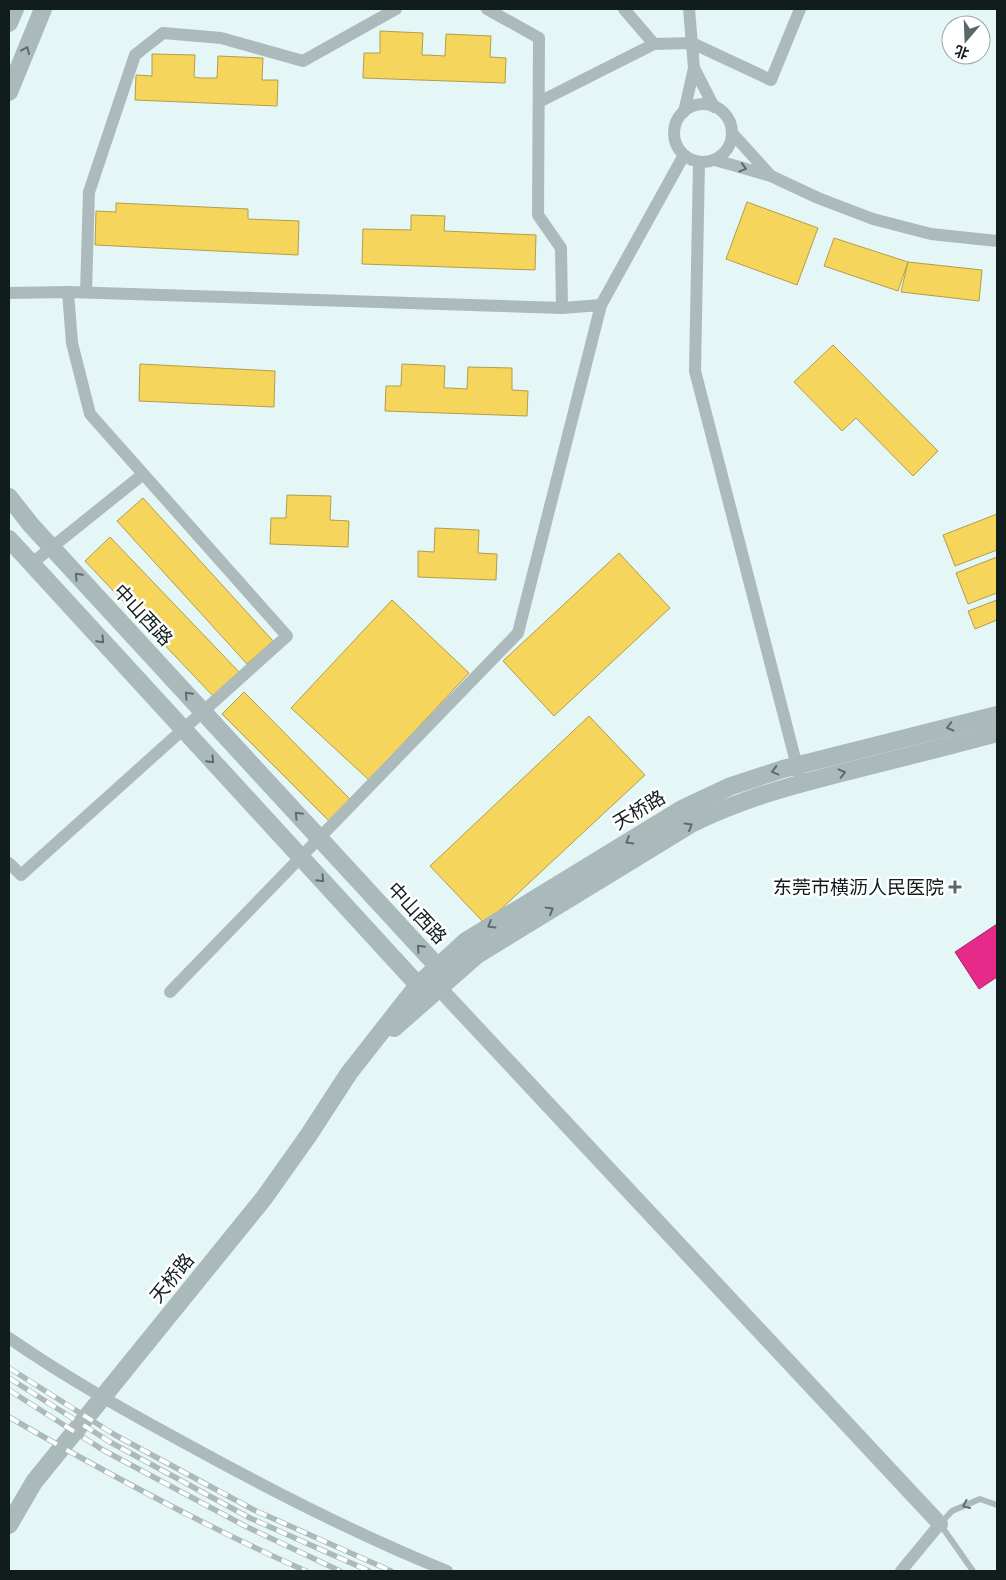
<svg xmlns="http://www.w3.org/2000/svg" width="1006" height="1580" font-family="Figtree,'Noto Sans SC',sans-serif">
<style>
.homes{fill:#f6d55c;stroke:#b19e49}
.health{fill:#e7298a;stroke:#a72569}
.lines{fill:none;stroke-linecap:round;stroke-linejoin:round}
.service{stroke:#adbabb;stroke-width:6}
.minor{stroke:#adbabb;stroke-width:12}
.tertiary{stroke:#adbabb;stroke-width:16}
.secondary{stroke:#aababb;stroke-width:18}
.rail-casing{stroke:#acbabb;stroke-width:5.5}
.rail{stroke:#fff;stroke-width:4;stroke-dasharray:11;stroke-linecap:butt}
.oneway{stroke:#5e6b6c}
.oneway2{stroke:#5f6b6c}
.poi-dot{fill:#5b6869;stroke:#fff;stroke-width:2}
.labels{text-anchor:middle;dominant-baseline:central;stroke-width:5;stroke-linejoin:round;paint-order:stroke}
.street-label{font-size:19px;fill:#111c1d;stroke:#fff}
.poi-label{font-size:19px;fill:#111c1d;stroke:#fff;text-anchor:end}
</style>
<rect width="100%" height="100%" fill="#e5f6f7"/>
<g class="homes">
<polygon points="380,31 423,33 422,55 428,55 445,56 446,34 491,36 490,57 506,58 505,83 363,78 364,53 380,53"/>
<polygon points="152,54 195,55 194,77 200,78 217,78 218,56 263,58 262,80 278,80 277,106 135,100 136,75 152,76"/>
<polygon points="747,202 818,228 797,285 726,259"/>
<polygon points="116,203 248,209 248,219 299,221 298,255 95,245 96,211 116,212"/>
<polygon points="411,215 445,216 444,231 536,235 535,270 362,264 363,229 411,230"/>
<polygon points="834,238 908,262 898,291 824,266"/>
<polygon points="908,262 982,270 979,301 901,292"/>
<polygon points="833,345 938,451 913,476 856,418 842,431 794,382"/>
<polygon points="140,364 275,371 274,407 139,401"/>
<polygon points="402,364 445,366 444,388 450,388 467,389 468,367 512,368 512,390 528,391 527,416 385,411 386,386 401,386"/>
<polygon points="287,495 331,496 330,520 349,521 348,547 270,544 271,518 286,518"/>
<polygon points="143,498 273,641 247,664 117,521"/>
<polygon points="997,514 997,550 955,566 943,535"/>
<polygon points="435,528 479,530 478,553 497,554 496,580 418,577 418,551 434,552"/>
<polygon points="110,537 239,672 213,696 85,561"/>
<polygon points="619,553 670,608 554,716 503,661"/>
<polygon points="997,557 997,593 968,604 956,573"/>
<polygon points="392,600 469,673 369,780 291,708"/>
<polygon points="997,600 997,620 975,629 968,611"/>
<polygon points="244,692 351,800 330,822 222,714"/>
<polygon points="589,716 645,775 485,924 430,866"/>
</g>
<polygon class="health" points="997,924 997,977 979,989 955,952"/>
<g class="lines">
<polyline class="service" points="973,1571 940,1524 952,1511 980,1499 997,1505"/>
<g class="minor">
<polyline points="487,9 539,38 538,215 561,248 562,308"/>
<polyline points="624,9 654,44 692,43 771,80 800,9"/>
<polyline points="694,68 714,107"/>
<polyline points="539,102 654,44"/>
<circle cx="703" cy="133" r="29"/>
<polyline points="684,112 694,68 689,9"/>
<polyline points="732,133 771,176"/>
<polyline points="715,160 771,176 818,198 873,219 931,234 997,241"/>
<polyline points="699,162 695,371 799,774"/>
<polyline points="86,292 89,192 135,55 163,33 221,38 303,61 396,9"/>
<polyline points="9,293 68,292 562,308 601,305"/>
<polyline points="31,564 142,475"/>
<polyline points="9,863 21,875 287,636 90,414 72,343 68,292"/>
<polyline points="170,992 518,633 601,305 684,155"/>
<path d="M9 1338C68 1379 131 1414 194 1448 276 1493 360 1536 447 1571"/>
<polyline points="901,1571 940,1524"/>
</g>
<polyline class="tertiary" points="440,989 940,1524"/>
<g class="secondary">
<polyline points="9,23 15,9"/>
<polyline points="9,92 43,9"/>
<polyline points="9,497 31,525 438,967 439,979"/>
<polyline points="9,539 418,985 430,987"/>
<path d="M394 1028 477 955 691 824C743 798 797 784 853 770 901 758 949 746 997 733"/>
<polyline points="9,1525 34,1482 264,1198 308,1136 349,1073 418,985 466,941 682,809 731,786 783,769 997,715"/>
</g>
<g class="rail-casing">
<g id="rail">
<polyline points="9,1368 115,1435 254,1510 391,1571"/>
<polyline points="9,1378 110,1442 250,1518 369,1571"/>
<polyline points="9,1390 103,1450 245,1526 340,1571"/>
<path d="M9 1417C106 1473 204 1526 306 1571"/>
</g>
</g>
<use href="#rail" class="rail"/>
</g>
<defs><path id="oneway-chevron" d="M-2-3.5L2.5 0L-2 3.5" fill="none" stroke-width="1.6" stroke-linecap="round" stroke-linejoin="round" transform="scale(1.25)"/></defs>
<g class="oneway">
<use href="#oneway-chevron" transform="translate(26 50) rotate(-67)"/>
<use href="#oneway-chevron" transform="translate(78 576) rotate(-133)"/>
<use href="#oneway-chevron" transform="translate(101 640) rotate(47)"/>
<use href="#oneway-chevron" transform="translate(188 695) rotate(-133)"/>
<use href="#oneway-chevron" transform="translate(950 727) rotate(166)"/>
<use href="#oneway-chevron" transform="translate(211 760) rotate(47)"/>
<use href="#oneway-chevron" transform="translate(775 771) rotate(165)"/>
<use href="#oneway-chevron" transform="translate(842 773) rotate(-14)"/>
<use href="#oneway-chevron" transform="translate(298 815) rotate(-133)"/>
<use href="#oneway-chevron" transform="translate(689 826) rotate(-30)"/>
<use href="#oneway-chevron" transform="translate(629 841) rotate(149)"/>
<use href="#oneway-chevron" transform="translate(321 879) rotate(47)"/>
<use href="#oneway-chevron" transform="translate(550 910) rotate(-31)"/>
<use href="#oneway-chevron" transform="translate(491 925) rotate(149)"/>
<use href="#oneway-chevron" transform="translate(420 948) rotate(-133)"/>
</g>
<g class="oneway2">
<use href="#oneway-chevron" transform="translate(743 168) rotate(17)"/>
<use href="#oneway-chevron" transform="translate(966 1505) rotate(156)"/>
</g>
<path class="poi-dot" d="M952.5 879.5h5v5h5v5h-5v5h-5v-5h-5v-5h5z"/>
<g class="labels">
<g class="street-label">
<text transform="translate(143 615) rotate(47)">中山西路</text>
<text transform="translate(639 810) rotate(-31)">天桥路</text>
<text transform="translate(417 913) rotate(47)">中山西路</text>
<text transform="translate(172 1278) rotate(-51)">天桥路</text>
</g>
<g class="poi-label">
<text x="944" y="887">东莞市横沥人民医院</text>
</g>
</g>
<rect width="1006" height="1580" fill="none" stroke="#111c1d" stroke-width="20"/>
<g transform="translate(966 40) rotate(199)"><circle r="24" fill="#ffffff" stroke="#a0a4a5"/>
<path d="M0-4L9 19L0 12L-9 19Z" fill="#5b6869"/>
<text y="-8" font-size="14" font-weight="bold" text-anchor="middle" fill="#111c1d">北</text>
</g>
</svg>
